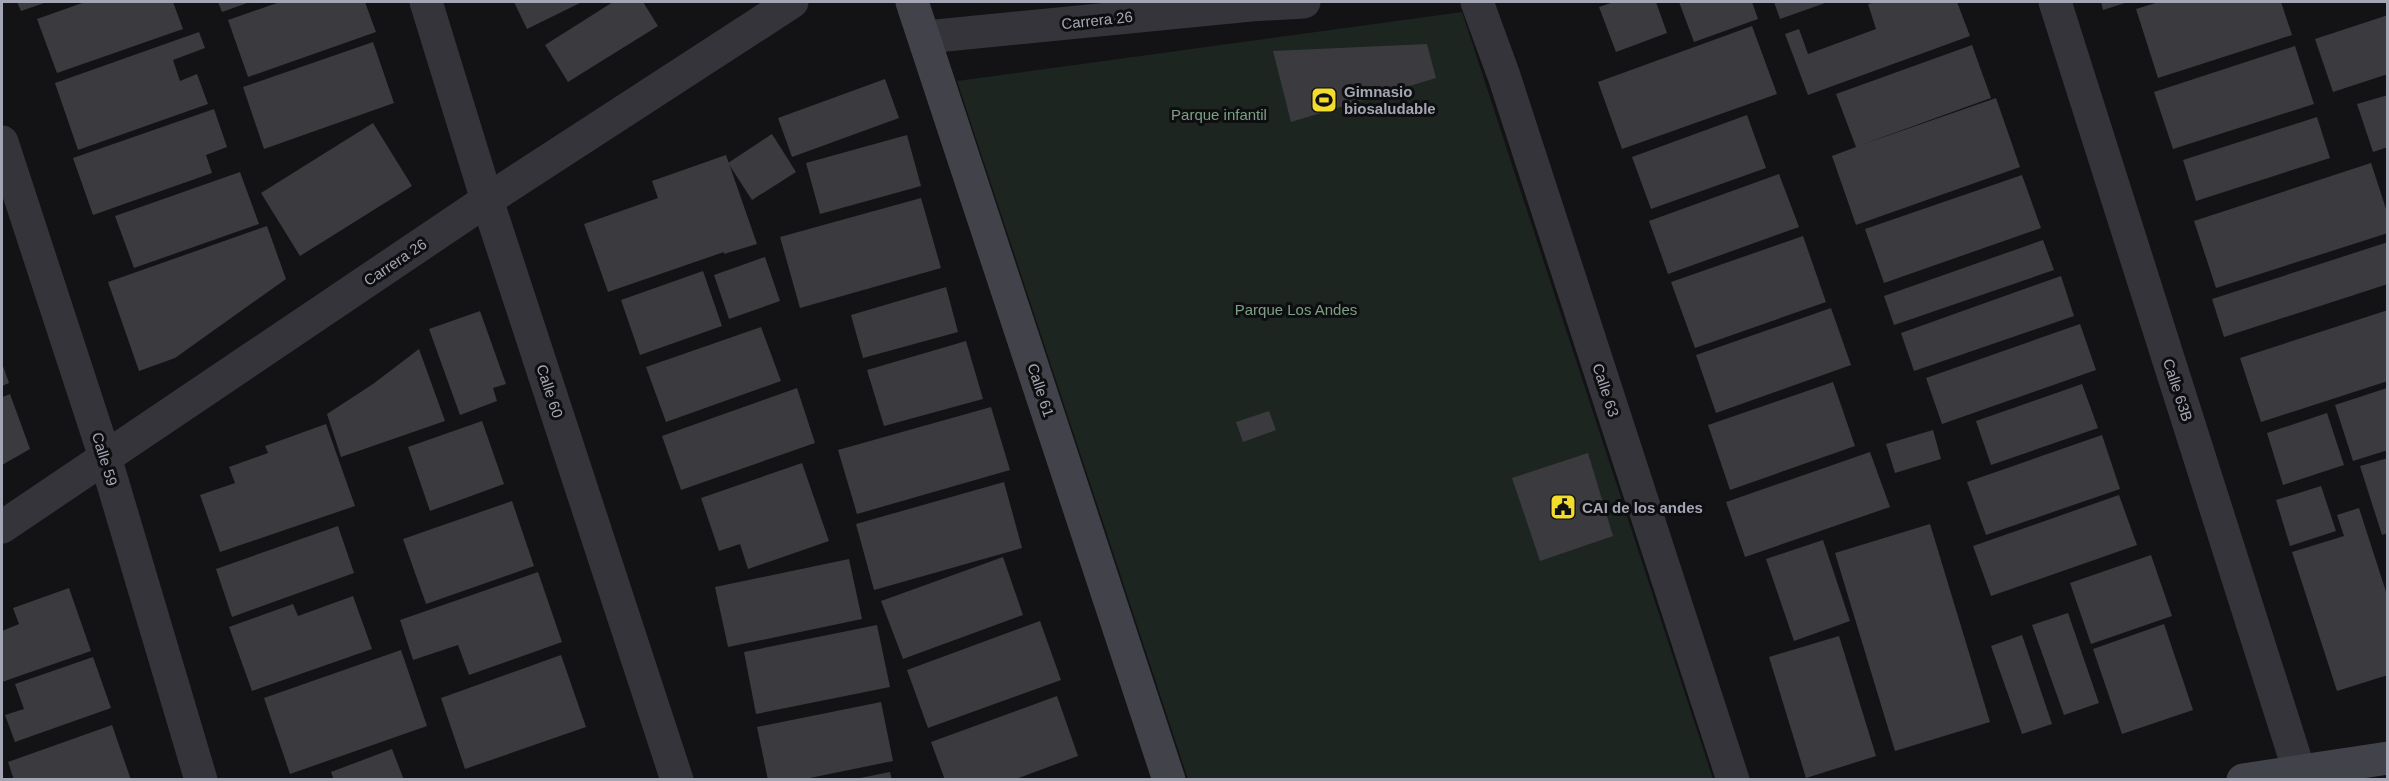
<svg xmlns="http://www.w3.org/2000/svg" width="2389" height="781" font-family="Arial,sans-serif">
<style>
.green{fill:#1d2520}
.building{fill:#3b3a3f}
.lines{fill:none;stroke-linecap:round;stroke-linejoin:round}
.street{stroke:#34343a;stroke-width:33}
.secondary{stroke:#42424a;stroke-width:33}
.labels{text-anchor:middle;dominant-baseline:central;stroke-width:6;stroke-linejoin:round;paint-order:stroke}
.street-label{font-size:15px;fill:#a4a6b5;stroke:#0e0e10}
.poi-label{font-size:15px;font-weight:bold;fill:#a4a6b5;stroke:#0e0e10;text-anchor:start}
.park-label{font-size:15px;fill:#7ba086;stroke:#0e0e10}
</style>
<rect width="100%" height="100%" fill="#131315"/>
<polygon class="green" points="1462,12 1713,779 1188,779 957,81"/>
<g class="building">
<polygon points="17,2 47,2 21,11"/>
<polygon points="85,2 173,2 183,29 57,73 37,19"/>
<polygon points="218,2 250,2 222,12"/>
<polygon points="280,2 365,2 376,32 248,77 228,20"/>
<polygon points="514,2 582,2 527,29"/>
<polygon points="613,2 643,2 658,26 568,82 545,45"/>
<polygon points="1614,2 1656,2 1667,33 1616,52 1599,7"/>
<polygon points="1679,2 1752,2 1758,19 1694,42"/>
<polygon points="1774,2 1828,2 1780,19"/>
<polygon points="1876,2 1957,2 1970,36 1808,95 1785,34 1799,29 1808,54 1876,29 1868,4"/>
<polygon points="2101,2 2128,2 2103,10"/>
<polygon points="2159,2 2281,2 2292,35 2158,78 2136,9"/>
<polygon points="2388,15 2388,74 2333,92 2315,39"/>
<polygon points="1752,26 1777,94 1622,149 1598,82"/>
<polygon points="199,32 205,48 173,60 180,81 197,74 208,104 78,150 55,83"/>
<polygon points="373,42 394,103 264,149 243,87"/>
<polygon points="1427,44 1436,78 1291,122 1273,51"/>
<polygon points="1972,45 1991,98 1858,146 1996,98 2020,167 1856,225 1832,156 1856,147 1836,94"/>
<polygon points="2295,46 2314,104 2173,149 2154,92"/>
<polygon points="885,79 899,118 792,157 778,118"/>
<polygon points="2388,95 2388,147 2373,152 2357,104"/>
<polygon points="214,109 227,147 206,155 212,173 93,215 73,158"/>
<polygon points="1747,115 1766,168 1651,209 1632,157"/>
<polygon points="2317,117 2330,158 2196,201 2183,160"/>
<polygon points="373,123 412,186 300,256 261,193"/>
<polygon points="772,134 796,172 752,200 728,163"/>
<polygon points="907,135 921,186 820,214 806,163"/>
<polygon points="726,155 757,244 724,254 724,252 608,292 584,224 658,198 652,181"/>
<polygon points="2371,163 2388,215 2388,233 2216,288 2194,221"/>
<polygon points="240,172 259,224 134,268 115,216"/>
<polygon points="1779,174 1799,227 1668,274 1649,221"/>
<polygon points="2022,175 2041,228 1884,283 1865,229"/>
<polygon points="921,198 941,268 800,308 780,237"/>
<polygon points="267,226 286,279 175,358 139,371 108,282"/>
<polygon points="1803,236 1826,302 1695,348 1671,282"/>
<polygon points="2043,240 2054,270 1894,325 1884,296"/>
<polygon points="2388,242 2388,284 2224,337 2212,299"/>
<polygon points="765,257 780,301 729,319 714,275"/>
<polygon points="703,271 722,326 640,355 621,300"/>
<polygon points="2061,276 2074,316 1914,371 1901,333"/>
<polygon points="946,287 958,332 863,358 851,315"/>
<polygon points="1831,308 1851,365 1716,413 1696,355"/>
<polygon points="2388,310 2388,381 2261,422 2240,358"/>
<polygon points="480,311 506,384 493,388 497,401 460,415 429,329"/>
<polygon points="2080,324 2096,370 1942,424 1926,378"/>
<polygon points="761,327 781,381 666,422 646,367"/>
<polygon points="966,341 983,399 884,426 867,370"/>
<polygon points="419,349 445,421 341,457 327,414 373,384"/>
<polygon points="2,363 9,383 2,386"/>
<polygon points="1833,382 1855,446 1730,490 1708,425"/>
<polygon points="2082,384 2098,428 1991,465 1976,421"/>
<polygon points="797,388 815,443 681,490 662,436"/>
<polygon points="2387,388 2388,450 2353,461 2335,405"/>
<polygon points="10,394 30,449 2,465 2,397"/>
<polygon points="991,407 1010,470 857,514 838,450"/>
<polygon points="1269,411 1276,430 1243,442 1236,422"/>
<polygon points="2327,413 2344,465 2283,485 2267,433"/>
<polygon points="482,421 504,484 430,511 408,447"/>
<polygon points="326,424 355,506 220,552 200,495 235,483 229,467 268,453 265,446"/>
<polygon points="1933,430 1941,459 1895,473 1886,444"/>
<polygon points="2102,435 2120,489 1986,535 1967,482"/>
<polygon points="1870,452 1890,507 1745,557 1726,502"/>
<polygon points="1588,453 1613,536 1540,561 1512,478"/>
<polygon points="2388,458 2388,533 2382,535 2360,466"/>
<polygon points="802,463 829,541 748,569 740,544 719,551 701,498"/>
<polygon points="1004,482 1022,548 874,590 856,524"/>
<polygon points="2321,486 2336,531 2290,546 2276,500"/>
<polygon points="2119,495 2137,545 1991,596 1973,546"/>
<polygon points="512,501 534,566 426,604 403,539"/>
<polygon points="2359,508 2388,598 2388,675 2337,691 2292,552 2344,536 2337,515"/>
<polygon points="1930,524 1990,722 1895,751 1835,553"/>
<polygon points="338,526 354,573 232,617 216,569"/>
<polygon points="1823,540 1850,621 1794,641 1766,559"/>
<polygon points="2151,555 2172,616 2091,644 2070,583"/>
<polygon points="1003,557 1023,615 903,659 881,601"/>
<polygon points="849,559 862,619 728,647 715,587"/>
<polygon points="538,572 562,642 469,675 458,645 413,660 400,620"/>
<polygon points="69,588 91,651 2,682 2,631 19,624 13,608"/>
<polygon points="353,596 372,649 252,691 229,627 293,604 298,616"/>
<polygon points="2068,613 2099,703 2064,715 2032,625"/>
<polygon points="1040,621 1061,680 928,728 907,670"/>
<polygon points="2164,624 2193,710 2122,734 2093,649"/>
<polygon points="877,625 890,687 756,714 744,652"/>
<polygon points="2022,635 2052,724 2022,734 1991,646"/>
<polygon points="1839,636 1876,756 1806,778 1769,657"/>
<polygon points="401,650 427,726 290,774 264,698"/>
<polygon points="561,655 586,727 465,769 441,698"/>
<polygon points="93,657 111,708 15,742 5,715 24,709 15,684"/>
<polygon points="1057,696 1078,756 1013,780 945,780 931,742"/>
<polygon points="881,702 893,761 800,780 768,780 757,727"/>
<polygon points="112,725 131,780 14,780 8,762"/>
<polygon points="392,749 404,780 334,780 331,772"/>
<polygon points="890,772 892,780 860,780 860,778"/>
</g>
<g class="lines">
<g class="street">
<polyline points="426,2 487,200 677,780"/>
<polyline points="1477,2 1504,76 1733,780"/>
<polyline points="2055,2 2302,780"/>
<polyline points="926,37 1251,5 1304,2"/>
<polyline points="2,142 105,457 201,780"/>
<polyline points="2,527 487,200 792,2"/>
</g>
<g class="secondary">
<polyline points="912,2 1169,780"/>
<polyline points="2243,780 2388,758"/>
</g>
</g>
<defs>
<g id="stadium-square" transform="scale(1.35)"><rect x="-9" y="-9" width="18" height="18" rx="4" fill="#f2dc2d" stroke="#0e0e10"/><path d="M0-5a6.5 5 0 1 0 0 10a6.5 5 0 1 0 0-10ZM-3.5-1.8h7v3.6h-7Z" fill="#111"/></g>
<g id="civic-square" transform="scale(1.35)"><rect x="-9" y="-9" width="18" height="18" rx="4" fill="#f2dc2d" stroke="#0e0e10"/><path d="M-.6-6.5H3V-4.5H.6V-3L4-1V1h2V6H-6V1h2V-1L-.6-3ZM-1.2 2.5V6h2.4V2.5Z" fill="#111"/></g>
</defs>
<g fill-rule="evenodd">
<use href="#stadium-square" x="1324" y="100"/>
<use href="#civic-square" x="1563" y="507"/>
</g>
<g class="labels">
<g class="street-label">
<text transform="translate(1097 20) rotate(-6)">Carrera 26</text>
<text transform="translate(395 262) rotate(-34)">Carrera 26</text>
<text transform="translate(1041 390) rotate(72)">Calle 61</text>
<text transform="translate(1606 390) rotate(72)">Calle 63</text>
<text transform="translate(2178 390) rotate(72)">Calle 63B</text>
<text transform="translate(550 391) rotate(72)">Calle 60</text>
<text transform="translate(105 459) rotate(73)">Calle 59</text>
</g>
<g class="poi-label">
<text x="1344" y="91">Gimnasio<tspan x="1344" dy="17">biosaludable</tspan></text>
<text x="1582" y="507">CAI de los andes</text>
</g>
<g class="park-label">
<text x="1219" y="114">Parque infantil</text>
<text x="1296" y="309">Parque Los Andes</text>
</g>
</g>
<rect width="2389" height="781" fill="none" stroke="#a4a6b5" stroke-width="6"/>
</svg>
